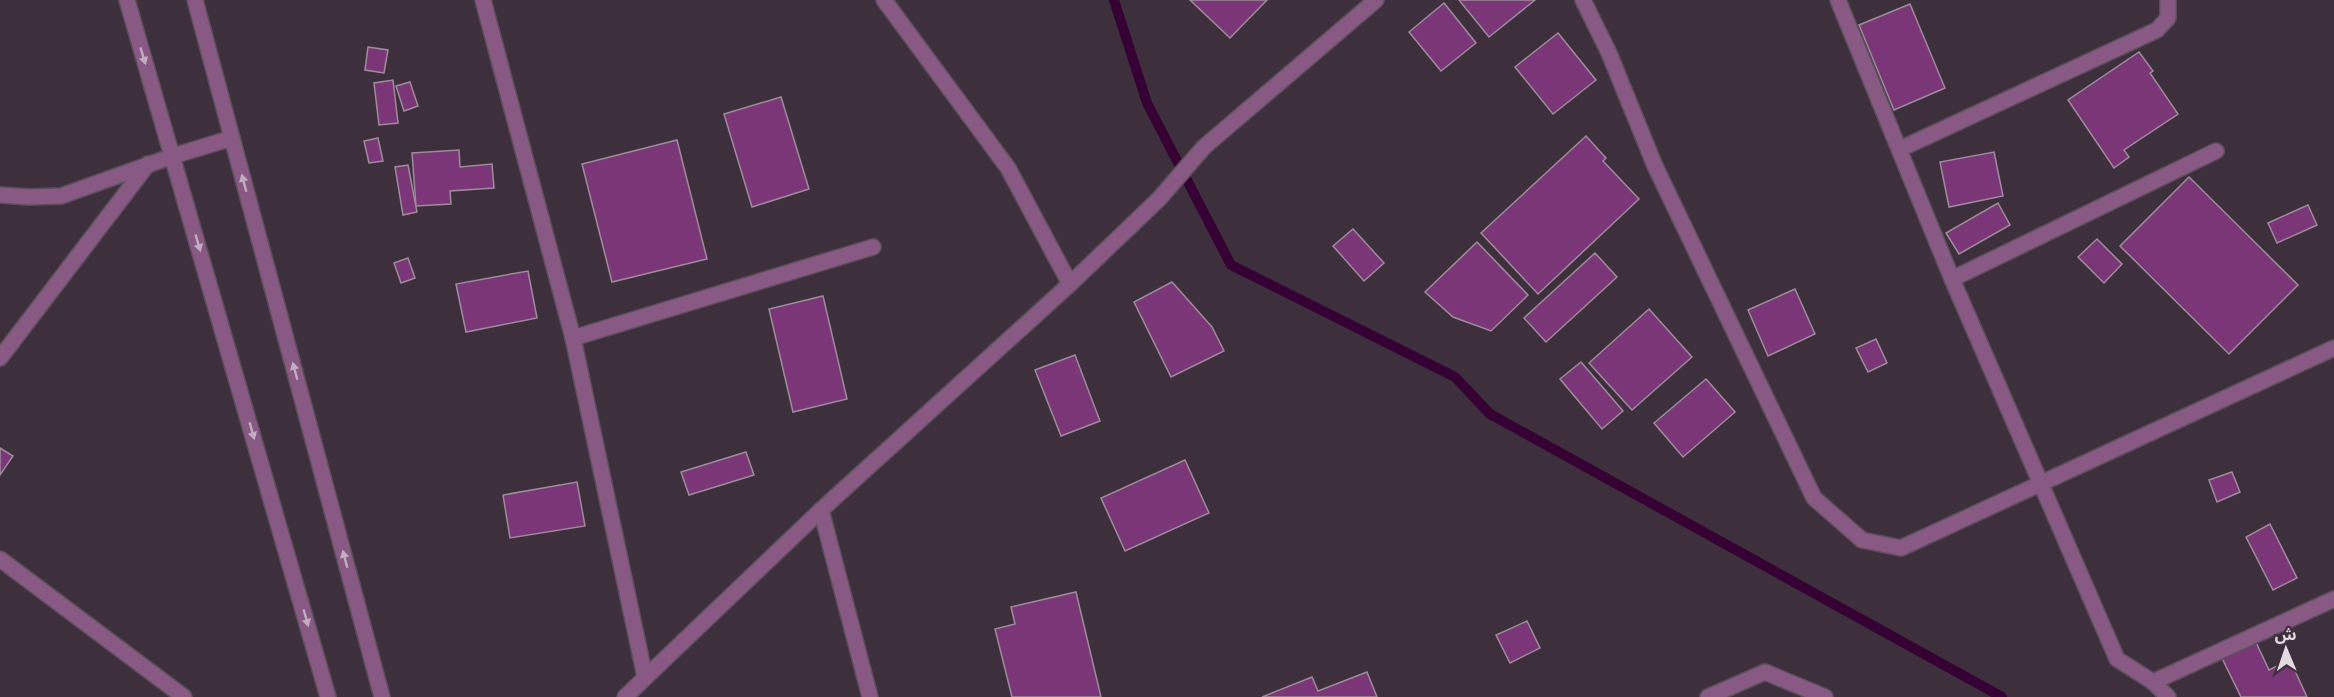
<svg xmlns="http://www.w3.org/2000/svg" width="2334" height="697" font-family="'Varela Round','Noto Sans Arabic',sans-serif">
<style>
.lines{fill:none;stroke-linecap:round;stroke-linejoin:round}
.stream{stroke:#350233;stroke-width:10}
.building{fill:#7a3676;stroke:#9d8c9b;stroke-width:1.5}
.street-casing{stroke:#5b4e5a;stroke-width:18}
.street{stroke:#875983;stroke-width:15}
.oneway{fill:#c2acc0}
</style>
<rect width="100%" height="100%" fill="#3d2f3c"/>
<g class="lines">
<polyline class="stream" points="1114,0 1147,103 1231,265 1455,377 1490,414 2002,697"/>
</g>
<g class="building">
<polygon points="1190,0 1267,0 1230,38"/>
<polygon points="1459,0 1535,0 1489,37"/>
<polygon points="1444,3 1476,43 1441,71 1409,32"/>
<polygon points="1910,4 1945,88 1894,110 1859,25"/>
<polygon points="1558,33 1596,80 1553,114 1515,67"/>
<polygon points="368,47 388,50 384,73 365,70"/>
<polygon points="2139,52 2153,71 2150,73 2178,114 2124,150 2129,157 2114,168 2068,100"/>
<polygon points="393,80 398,123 379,125 374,83"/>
<polygon points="410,82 418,106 404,111 396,86"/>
<polygon points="781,97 809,189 752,207 724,114"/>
<polygon points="1586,136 1606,158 1603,161 1639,199 1538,294 1481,233"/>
<polygon points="378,138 383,161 369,163 364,141"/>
<polygon points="677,140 707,259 612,282 582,164"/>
<polygon points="459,150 460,167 492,164 494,188 450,191 451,204 416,206 412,153"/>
<polygon points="1994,152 2003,196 1949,207 1940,162"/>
<polygon points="408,165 417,212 403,215 395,167"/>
<polygon points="2189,177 2298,285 2229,354 2120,246"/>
<polygon points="1998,203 2010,225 1959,254 1946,233"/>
<polygon points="2308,205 2317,225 2277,243 2268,223"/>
<polygon points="1353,229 1384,263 1364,281 1333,246"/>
<polygon points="2097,239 2122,264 2104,283 2078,257"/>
<polygon points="1477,242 1528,295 1491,331 1453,317 1425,292"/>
<polygon points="1595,253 1617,277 1546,342 1524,318"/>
<polygon points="408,258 415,278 401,283 394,263"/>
<polygon points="528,271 537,318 466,332 456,284"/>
<polygon points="1172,282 1212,327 1224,351 1171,377 1134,302"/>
<polygon points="1795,289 1815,334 1768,356 1748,310"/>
<polygon points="823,296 847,399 793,412 769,309"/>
<polygon points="1649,309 1692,357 1632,410 1589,363"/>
<polygon points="1876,339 1887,363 1868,372 1856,348"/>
<polygon points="1075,355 1100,421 1061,436 1035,370"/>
<polygon points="1581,362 1623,411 1602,429 1560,379"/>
<polygon points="1706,379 1735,412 1683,457 1654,423"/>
<polygon points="0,448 13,456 0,475"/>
<polygon points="746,452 754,475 689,495 681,472"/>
<polygon points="1185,460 1209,513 1125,551 1101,498"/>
<polygon points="2232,472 2240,492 2217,502 2209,480"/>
<polygon points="577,482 585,526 510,538 503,495"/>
<polygon points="2270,524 2297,578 2273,590 2246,537"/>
<polygon points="1076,592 1101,697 1012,697 995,629 1015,624 1011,607"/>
<polygon points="1527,621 1540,648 1510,663 1496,635"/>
<polygon points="2254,638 2269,670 2290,660 2307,697 2241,697 2220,654"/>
<polygon points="1367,672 1377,697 1262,697 1312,677 1318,691"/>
</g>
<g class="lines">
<g class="street-casing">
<g id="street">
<polyline points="127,0 328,697"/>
<polyline points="195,0 382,697"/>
<polyline points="483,0 573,338 645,677"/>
<polyline points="884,0 1008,168 1070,284"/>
<polyline points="1583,0 1609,53 1655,166 1814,498 1862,540 1901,548 2334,348"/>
<polyline points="1838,0 1952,279 2117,659 2153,682 2168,697"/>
<polyline points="1900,149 2157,30 2168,18 2168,0"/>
<polyline points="0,195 29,197 61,196 173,156 232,138"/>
<polyline points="1952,279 2216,151"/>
<polyline points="573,338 873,247"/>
<polyline points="0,358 148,164"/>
<polyline points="821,510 870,697"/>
<polyline points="0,559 184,697"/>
<polyline points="2153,682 2334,599"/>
<polyline points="625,697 821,510 1070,284 1159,199 1204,147 1376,0"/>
<polyline points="1708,697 1765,672 1825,697"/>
</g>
</g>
<use href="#street" class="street"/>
</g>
<defs><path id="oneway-solid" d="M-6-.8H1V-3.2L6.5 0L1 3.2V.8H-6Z" transform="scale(1.5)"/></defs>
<g class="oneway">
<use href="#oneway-solid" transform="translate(143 56) rotate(73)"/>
<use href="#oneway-solid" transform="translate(244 183) rotate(-105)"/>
<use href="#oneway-solid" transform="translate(198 243) rotate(74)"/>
<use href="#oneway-solid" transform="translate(295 371) rotate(-105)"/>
<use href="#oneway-solid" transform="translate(252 431) rotate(74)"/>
<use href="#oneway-solid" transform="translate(345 559) rotate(-105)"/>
<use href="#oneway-solid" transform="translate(306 618) rotate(74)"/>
</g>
<g transform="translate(2286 649) rotate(358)" stroke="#3d2f3c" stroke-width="4.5" paint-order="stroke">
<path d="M0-4.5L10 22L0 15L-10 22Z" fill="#e2d9e1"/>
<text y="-9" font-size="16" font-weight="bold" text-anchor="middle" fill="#e2d9e1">ش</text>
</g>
</svg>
